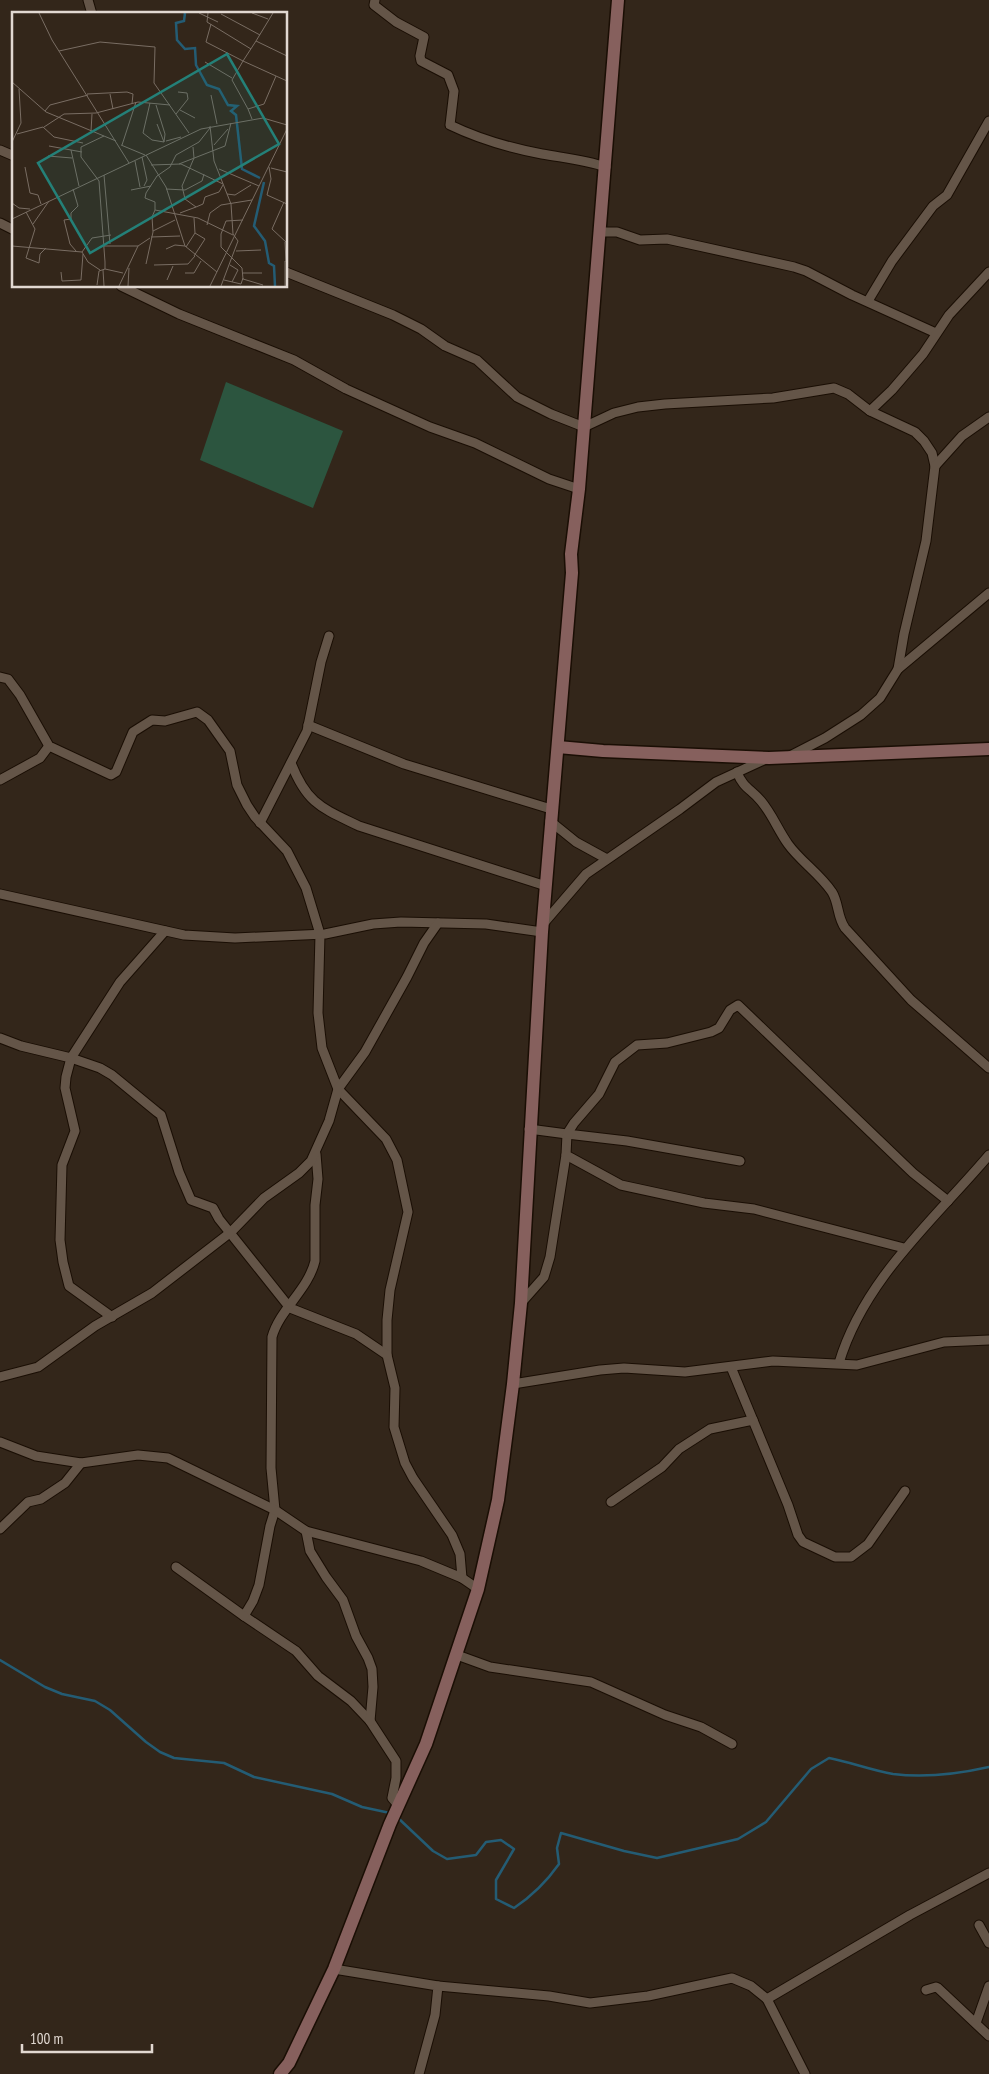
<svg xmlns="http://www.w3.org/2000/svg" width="989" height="2074" font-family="'PT Sans Narrow',sans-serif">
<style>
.green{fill:#2c553f}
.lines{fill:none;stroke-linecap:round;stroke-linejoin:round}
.stream{stroke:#245c74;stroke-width:2.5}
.street-casing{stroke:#1a0e04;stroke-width:11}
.secondary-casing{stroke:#1a0e04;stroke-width:15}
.street{stroke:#645548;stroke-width:9}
.secondary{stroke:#86605d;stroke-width:12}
.inset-river{fill:none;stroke:#245c74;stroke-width:2.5}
.inset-road{fill:none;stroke:#796d63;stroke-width:1}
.view{fill:#248078;fill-opacity:0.15;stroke:#248078;stroke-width:2.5}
.inset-edge{fill:none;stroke:#e1d8d1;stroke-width:2.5}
</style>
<rect width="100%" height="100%" fill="#33261a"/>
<polygon class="green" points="226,382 343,431 313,508 200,460"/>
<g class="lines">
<g class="stream">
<polyline points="0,1660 45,1687 62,1694 95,1701 110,1710 146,1742 160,1752 174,1758 224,1763 254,1777 332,1794 362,1807 390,1813"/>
<path d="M397 1817 433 1851 447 1859 476 1855 486 1842 501 1840 514 1849 496 1880V1899L514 1908C532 1896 547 1881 559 1864L557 1848 561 1833 624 1851 657 1858 738 1839 766 1822 811 1769 829 1758C850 1762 871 1770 893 1774 924 1778 958 1774 989 1767"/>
</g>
<g class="street-casing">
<g id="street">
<polyline points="88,0 92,14"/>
<path d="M375 0 374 5 396 22 424 37 420 56 421 61 448 75 454 91 450 125C479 139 510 148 542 154 564 158 585 160 606 167"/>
<polyline points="0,150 14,156"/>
<polyline points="0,223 14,230"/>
<polyline points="600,232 617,232 640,240 667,239 794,267 806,271 852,295 936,333"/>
<polyline points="286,272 393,315 421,329 445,346 477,360 517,397 551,414 584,427 614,413 638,407 665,404 773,398 834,388 848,394 870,411 915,432 924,441 932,453 935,466 926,541 904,634 898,669"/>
<polyline points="121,286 179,314 294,360 346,389 430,427 475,443 549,479 579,489"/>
<polyline points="868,301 892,261 933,206 947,195 989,121"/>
<polyline points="870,411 892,390 923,354 949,315 989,272"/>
<polyline points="935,466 962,436 989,417"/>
<polyline points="0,677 8,679 20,695 49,746 111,775 116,772 133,732 152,720 165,721 197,712 208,720 230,751 237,785 247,805 255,817 287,851 306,888 320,934 318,1013 322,1048 338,1089 386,1139 397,1160 408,1212 390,1290 387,1320 387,1355 395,1388 394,1427 405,1463 413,1478 452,1535 460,1554 462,1578"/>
<polyline points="308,725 404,764 551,809"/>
<polyline points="790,756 825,738 861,715 880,698 898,669 989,593"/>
<path d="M291 763C307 804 322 808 359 826L546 886"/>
<path d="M737 772C743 788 751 789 761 801 772 814 778 830 788 844 800 861 819 873 832 892 839 903 837 917 845 928L911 1000 989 1068"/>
<polyline points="0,780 40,758 49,746"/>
<polyline points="550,821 576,842 607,859"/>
<polyline points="260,823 307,731 321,662 329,636"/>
<polyline points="0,894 184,935 235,938 325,934 373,924 401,922 486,924 542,932"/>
<polyline points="543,924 586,874 680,809 716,782 766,759"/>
<polyline points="0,1038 21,1046 71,1058 100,1068 112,1075 157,1112 161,1115 179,1172 191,1200 213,1208 219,1219 290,1308 356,1334 387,1355"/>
<polyline points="529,1129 567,1134 566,1155 621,1185 704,1203 754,1209 904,1248"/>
<path d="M316 1154 318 1179 315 1205V1261C308 1290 280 1309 272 1337L271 1468 275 1510 270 1526 259 1585 253 1601 244 1616 296 1651 318 1676 351 1701 370 1721 396 1761V1778L392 1798 399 1806"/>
<polyline points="740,1161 627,1141 567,1134 574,1123 599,1094 615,1062 637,1045 667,1043 711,1032 719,1028 730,1010 738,1005 913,1173 948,1201"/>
<polyline points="521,1303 544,1277 550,1257 566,1155"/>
<polyline points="112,1317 69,1286 63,1262 60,1240 62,1165 75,1131 65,1088 66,1077 71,1058 120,982 165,931"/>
<path d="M839 1363C864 1279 934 1220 989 1155"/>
<polyline points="731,1367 788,1505 798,1535 803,1542 835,1557 851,1557 868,1544 905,1491"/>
<polyline points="0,1377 38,1367 95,1326 152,1293 231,1232 264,1198 299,1173 311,1161 329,1121 338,1089 365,1052 407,977 424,943 438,923"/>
<polyline points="513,1384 600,1370 624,1368 685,1372 773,1361 857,1365 944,1342 989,1340"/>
<polyline points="0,1442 36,1456 81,1463 138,1455 168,1458 275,1510 306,1531 421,1561 462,1578 478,1589"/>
<polyline points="611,1502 662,1467 679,1449 710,1429 753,1420"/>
<polyline points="0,1529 28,1502 41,1499 65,1483 81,1463"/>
<polyline points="306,1531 310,1551 326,1577 343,1600 356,1636 368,1658 372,1669 373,1687 370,1721"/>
<polyline points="176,1567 244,1616"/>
<polyline points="457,1655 490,1667 591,1682 665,1715 701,1727 732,1744"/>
<polyline points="979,1925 989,1943"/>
<polyline points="334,1969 438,1986 435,2015 419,2074"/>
<polyline points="438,1986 549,1996 590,2003 648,1996 732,1978 751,1986 767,1999 805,2074"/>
<polyline points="926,1990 936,1987 938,1988 989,2036"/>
<polyline points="767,1999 910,1915 989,1873"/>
<polyline points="976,2023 989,1986"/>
</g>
</g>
<g class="secondary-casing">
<g id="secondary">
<polyline points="558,747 603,751 769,758 989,749"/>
<polyline points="280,2074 289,2063 334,1969 390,1824 426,1744 478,1589 498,1500 513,1384 521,1303 542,932 572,573 571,554 579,489 618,0"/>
</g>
</g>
<use href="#street" class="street"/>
<use href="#secondary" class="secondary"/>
</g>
<g transform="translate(12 12)">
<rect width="275" height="275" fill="#33261a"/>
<path class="inset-river" d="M173 1 172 9 164 11 165 28 173 37 183 36 184 53 195 73 207 77 216 93 225 94 219 99 224 103 230 157 248 166M252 170 242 214 253 229 257 251 262 254 263 274"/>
<path class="inset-road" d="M27 1 40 28 117 151M187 1 206 10M196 1 195 10 239 37M240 1 256 7M261 1 244 29 275 44M209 2 248 23M199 12 194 30 231 49 244 29M47 39 88 30 143 35 142 71 177 121M193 50 220 66M0 70 34 100 104 129M75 82 115 80 121 82 120 92M98 82 101 97M199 83 205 112M138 91 131 121 140 128 152 130 145 112M144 93 153 122 152 130M236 97 220 68 231 49 275 69M168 98 183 106M33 99 38 93 76 83M164 102 176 87 175 81 166 80M240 107 236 97 252 92 264 64M198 114 202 149 219 192 221 222 226 229 209 274M32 115 52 102 84 101 126 90 158 93M79 119 80 102M5 122 31 115 42 125 71 131M154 129 169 125M0 130 9 111 7 77M109 133 133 143M110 133 124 90M202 133 216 117M37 134 70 140M59 138 67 174M134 143 154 175 173 234 205 260M36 144 60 146M130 145 135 168 132 174M123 149 128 175M167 152 213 134 219 111M139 153 169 152 211 172M13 155 18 181 26 183 29 192M257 155 259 167 255 183 275 192M259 156 275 160M207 157 247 174M92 163 98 232M61 177 66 194 59 201V207L52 208 58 232 64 239M154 177 173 178 190 169 192 162M119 178 139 174M215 182 223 183 239 173M272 190 260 217 275 231M0 191 7 196 18 197M184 195 191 192 193 185 207 180 211 173M143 198 186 206 221 223M14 200 23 217 14 246 27 251 28 242 34 236M168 201 184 195 173 187 170 174 182 146 181 135M0 207 189 117 251 106 275 113M231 208 214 209 209 222V235L230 256 231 267 251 273M21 212 37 189M195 213 198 201 209 193 240 188M141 219 163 208M139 225 168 224M273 230 274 250M0 234 70 240 76 250 88 258M92 234H126M174 235 183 221 182 206M154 237 163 233 173 234M224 239 249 238M70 240 80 226 99 223M182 244 193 227 183 221M134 252 141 220 140 205 143 198V190L133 186 134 181 145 164 158 155 164 143 187 130 198 116M142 253 176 252 183 244M218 253 226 258 220 270M93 257 111 261M91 258 92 274M49 260 50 269 69 268 71 242M173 261H182L189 249M231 261H250M155 268 161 254M212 268 229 272 231 266M85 273 87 259 93 257V250L87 169 69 145V135L92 124M107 274 126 234 138 226M116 274 117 256M198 274 275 117M273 274V249"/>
<path class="view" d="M215 42 267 132 78 241 26 151Z"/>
<rect width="275" height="275" class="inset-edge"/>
</g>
<path d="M22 2044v8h130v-8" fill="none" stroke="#e1d8d1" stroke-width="2.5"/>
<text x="30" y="2044" font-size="15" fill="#e1d8d1" stroke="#33261a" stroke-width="4" paint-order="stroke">100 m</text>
</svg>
